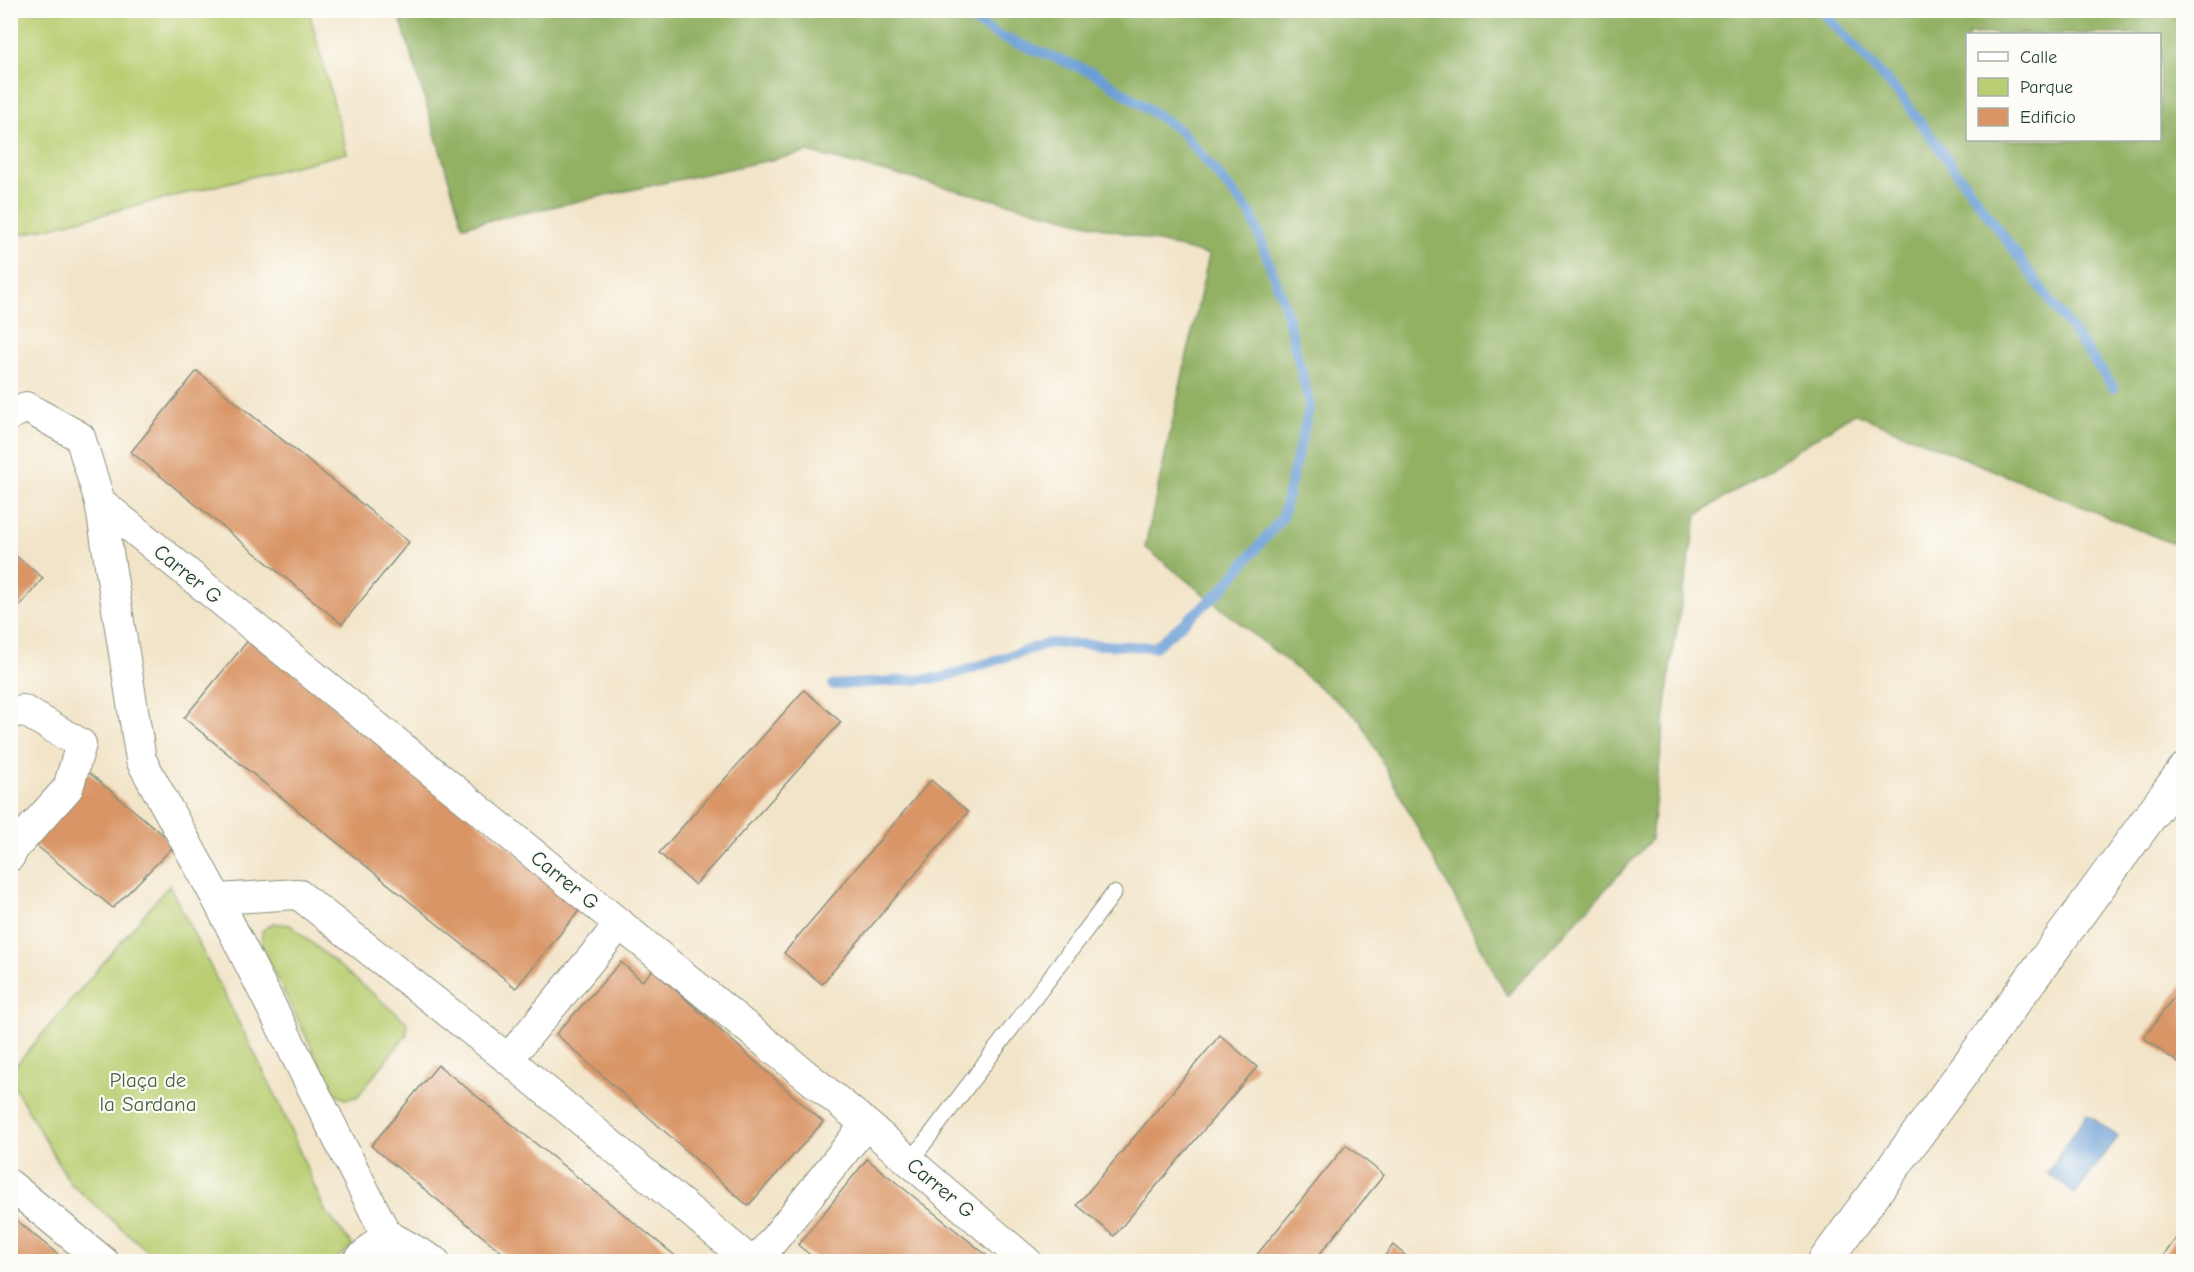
<svg xmlns="http://www.w3.org/2000/svg" width="2194" height="1272" font-family="'Comic Neue',sans-serif">
<style>
.green{fill:#b9ce72;stroke:#6c8653;stroke-width:1.5}
.forest{fill:#92b164;stroke:#58774c;stroke-width:1.5;fill-rule:evenodd}
.water{fill:#6b9ed6;stroke:#456e85;stroke-width:1.5}
.lines{fill:none;stroke-linecap:round;stroke-linejoin:round}
.stream{stroke:#6b9ed6;stroke-width:10}
.building{fill:#d99566}
.service-casing{stroke:#88907e;stroke-width:17}
.minor-casing{stroke:#88907e;stroke-width:32}
.tertiary-casing{stroke:#88907e;stroke-width:35}
.service{stroke:#fff;stroke-width:15}
.minor{stroke:#fff;stroke-width:30}
.tertiary{stroke:#fff;stroke-width:33}
.labels{text-anchor:middle;dominant-baseline:central;stroke-width:4.5;stroke-linejoin:round;paint-order:stroke}
.street-label{font-size:21px;fill:#1f3d34;stroke:#fdfcf7}
.park-label{font-size:21px;fill:#466144;stroke:#fdfcf7}
</style>
<rect width="100%" height="100%" fill="#fdfcf7"/>
<filter id="ink" filterUnits="userSpaceOnUse"><feTurbulence type="fractalNoise" baseFrequency=".0167" numOctaves="2"/><feDisplacementMap in="SourceGraphic" scale="12" xChannelSelector="R" yChannelSelector="G"/><feConvolveMatrix kernelMatrix="1 2 1 2 8 2 1 2 1" color-interpolation-filters="sRGB"/></filter>
<filter id="wash" filterUnits="userSpaceOnUse"><feTurbulence type="fractalNoise" baseFrequency=".008" numOctaves="4" result="noise"/><feDisplacementMap in="SourceGraphic" scale="24" xChannelSelector="R" yChannelSelector="G"/><feGaussianBlur stdDeviation="1.35" result="paint"/><feColorMatrix in="noise" values="0 0 0 0 0 0 0 0 0 0 0 0 0 0 0 0 0 1.4 0 .05"/><feComposite in="paint" operator="in"/></filter>
<g filter="url(#wash)">
<rect width="100%" height="100%" fill="#f2e4c8"/>
<g class="green">
<polygon points="10,11 309,11 347,153 11,237"/>
<polygon points="169,885 279,1102 324,1209 353,1246 333,1261 159,1261 70,1183 15,1088 11,1071"/>
<polygon points="273,923 290,925 407,1022 407,1034 357,1097 344,1099 333,1091 261,946 262,931"/>
</g>
<path class="forest" d="M398 11H2183V548L1854 413 1697 515 1671 662 1651 840 1507 996 1360 720 1145 547 1209 255 808 152 463 226ZM1968 34H2160V140H1968Z"/>
<polygon class="water" points="2087,1114 2118,1137 2075,1194 2047,1173"/>
<g class="lines">
<g class="stream">
<polyline points="1821,10 1902,97 2114,388"/>
<polyline points="833,685 942,678 1049,643 1155,647 1220,592 1282,518 1310,405 1283,300 1251,214 1181,131 1094,73 999,36 953,10"/>
</g>
</g>
<g id="blocks">
<g class="building">
<polygon points="197,371 409,542 342,624 131,452"/>
<polygon points="10,551 43,578 10,618"/>
<polygon points="251,637 582,907 516,988 184,718"/>
<polygon points="804,690 841,722 695,885 659,853"/>
<polygon points="87,771 175,845 113,908 31,841"/>
<polygon points="931,780 968,812 822,984 784,953"/>
<polygon points="621,962 642,981 653,970 823,1122 748,1206 556,1034"/>
<polygon points="2184,983 2184,1067 2144,1038"/>
<polygon points="1220,1035 1257,1067 1114,1236 1077,1205"/>
<polygon points="438,1065 683,1262 514,1262 371,1146"/>
<polygon points="1346,1145 1384,1175 1313,1262 1251,1262"/>
<polygon points="867,1159 995,1262 819,1262 798,1245"/>
<polygon points="10,1215 67,1262 10,1262"/>
<polygon points="2184,1227 2184,1262 2159,1262"/>
<polygon points="1393,1245 1413,1262 1380,1262"/>
</g>
</g>
</g>
<g filter="url(#ink)">
<use href="#blocks" fill-opacity="0" stroke="#88907e" stroke-width="1.5"/>
<g class="lines">
<g class="service-casing">
<polyline id="service" points="910,1162 1114,893"/>
</g>
<g class="minor-casing">
<g id="minor">
<polyline points="10,415 26,407 80,437 100,502 141,760 217,899 386,1234 398,1262"/>
<polyline points="100,502 866,1124 1027,1262"/>
<polyline points="10,714 23,710 81,744 68,788 14,848 10,856"/>
<polyline points="217,899 298,894 508,1059 751,1262"/>
<polyline points="508,1059 620,924"/>
<polyline points="10,1185 104,1262"/>
<polyline points="357,1262 386,1234 435,1262"/>
<polyline points="756,1262 866,1124"/>
</g>
</g>
<g class="tertiary-casing">
<polyline id="tertiary" points="1824,1262 2184,770"/>
</g>
<use href="#service" class="service"/>
<use href="#minor" class="minor"/>
<use href="#tertiary" class="tertiary"/>
</g>
</g>
<g class="labels">
<g class="street-label">
<text transform="translate(188 574) rotate(39)">Carrer G</text>
<text transform="translate(565 880) rotate(39)">Carrer G</text>
<text transform="translate(941 1188) rotate(40)">Carrer G</text>
</g>
<g class="park-label">
<text x="148" y="1080">Plaça de<tspan x="148" dy="24">la Sardana</tspan></text>
</g>
</g>
<rect width="2194" height="1272" fill="none" stroke="#fdfcf7" stroke-width="36"/>
<rect x="1966" y="33" width="195" height="108" fill="#fdfcf7" stroke="#a4b0a9" stroke-width="1.5"/>
<rect x="1978" y="52" width="30" height="9" fill="#ffffff" stroke="#a4b0a9" stroke-width="1.5"/>
<text x="2020" y="63" font-size="18" fill="#1f3d34">Calle</text>
<rect x="1978" y="78" width="30" height="18" fill="#b9ce72" stroke="#a4b0a9" stroke-width="1.5"/>
<text x="2020" y="93" font-size="18" fill="#1f3d34">Parque</text>
<rect x="1978" y="108" width="30" height="18" fill="#d99566" stroke="#a4b0a9" stroke-width="1.5"/>
<text x="2020" y="123" font-size="18" fill="#1f3d34">Edificio</text>
</svg>
